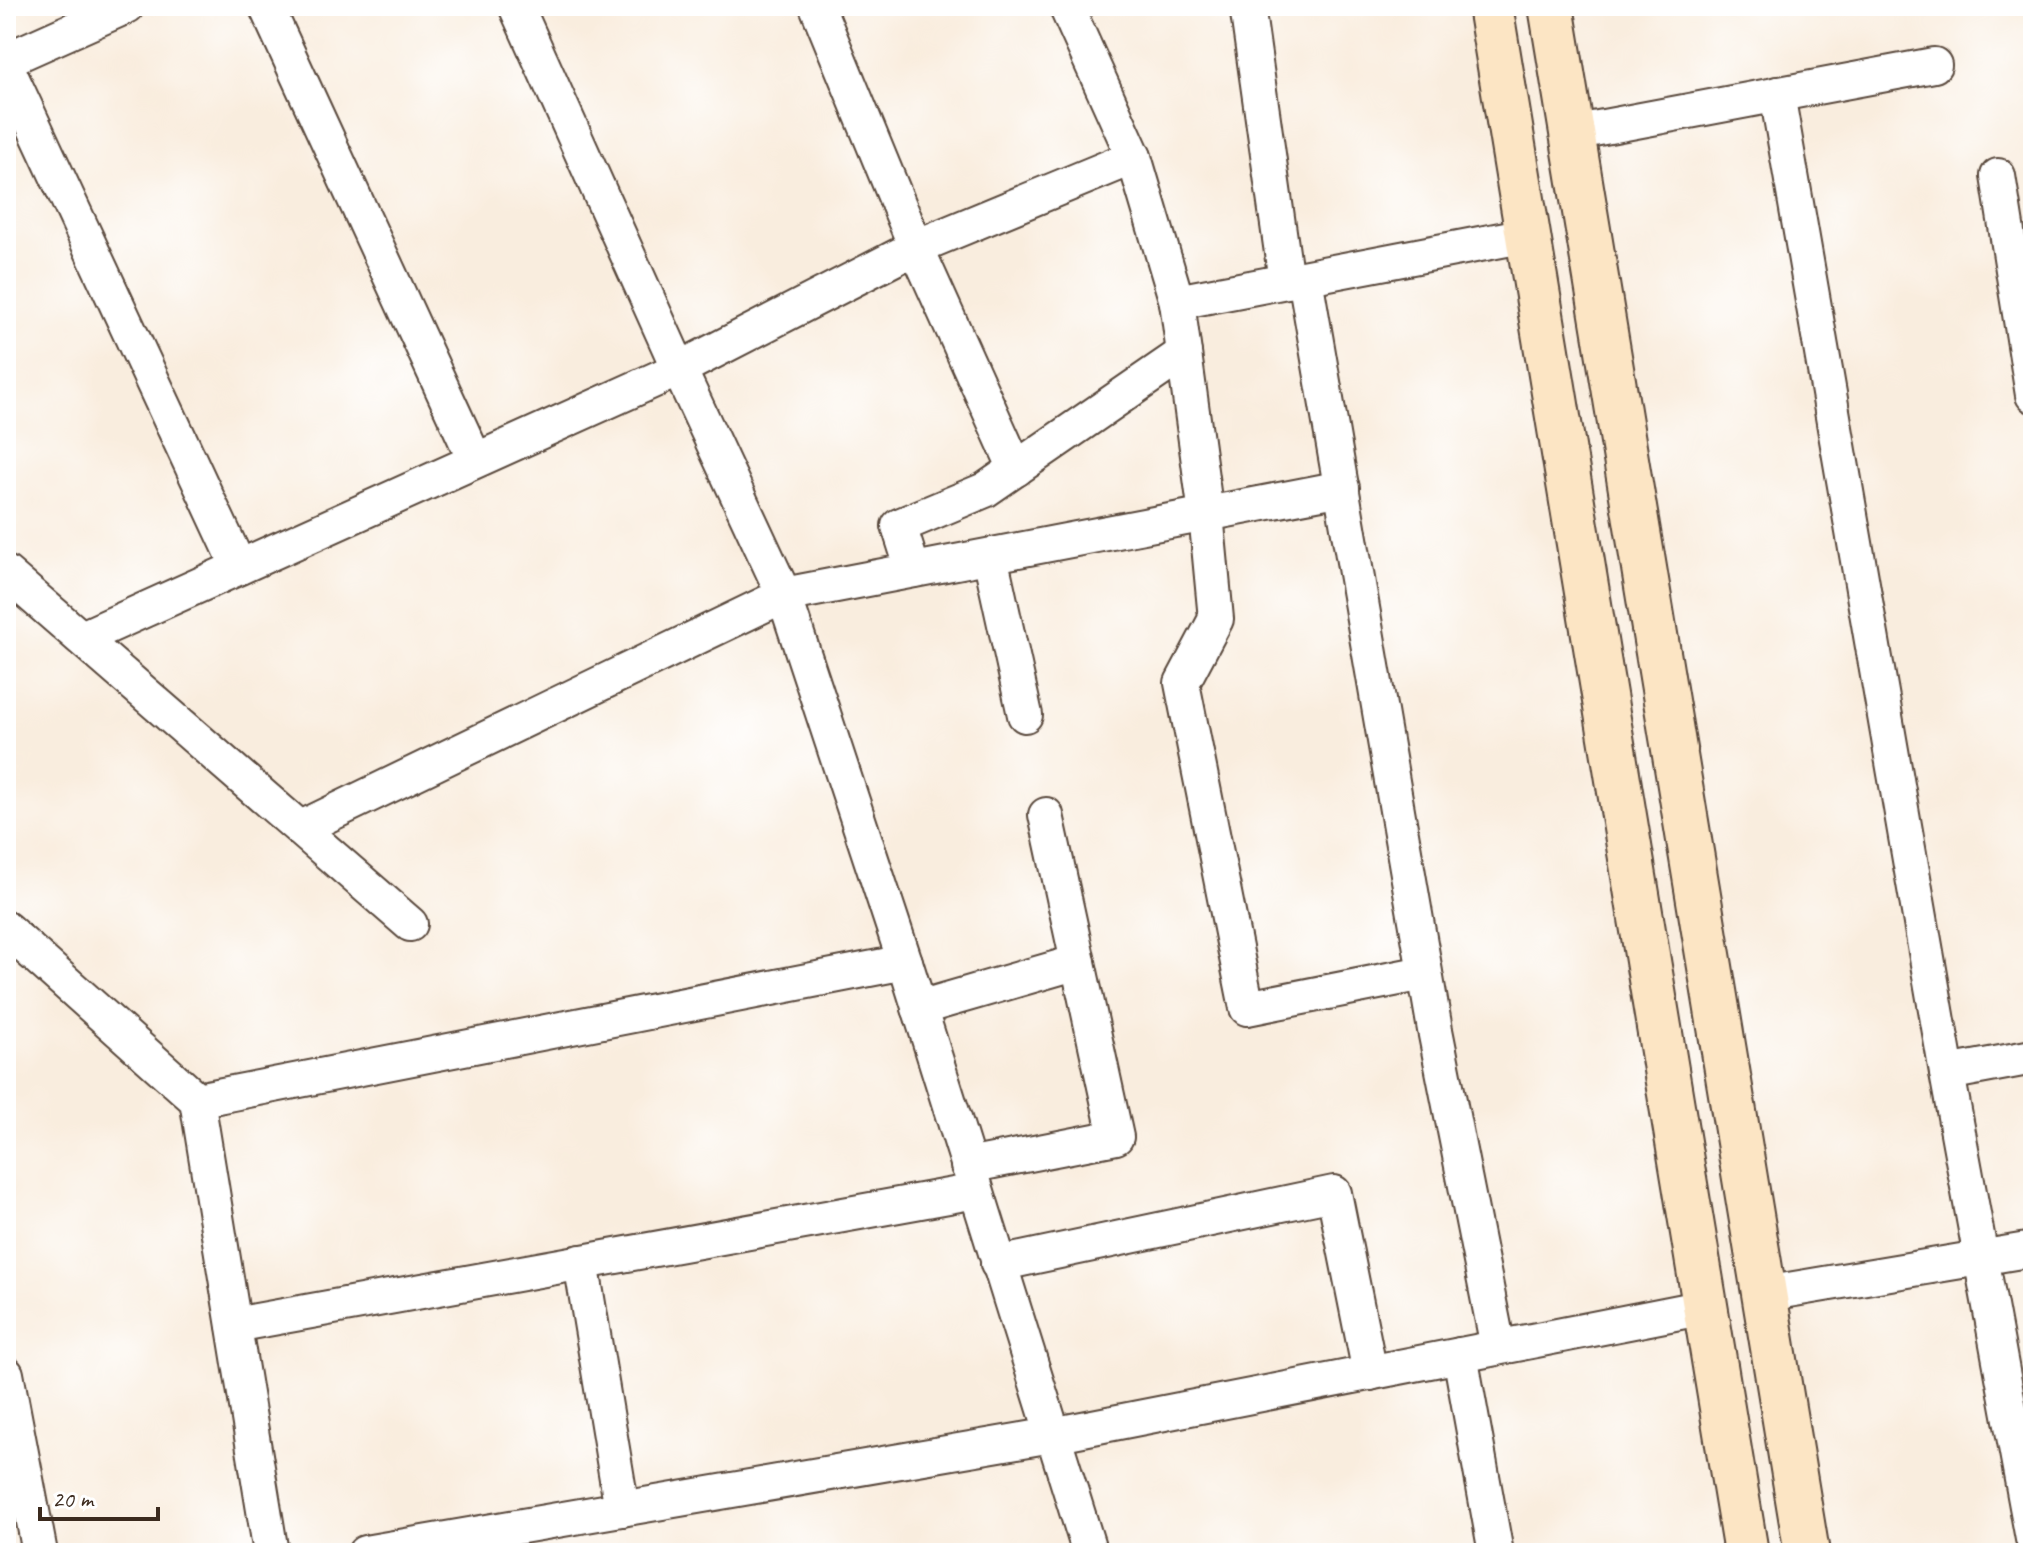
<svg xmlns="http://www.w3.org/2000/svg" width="2039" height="1559" font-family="Caveat,sans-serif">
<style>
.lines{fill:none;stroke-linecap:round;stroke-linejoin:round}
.street-casing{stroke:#58473b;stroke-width:38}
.secondary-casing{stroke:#58473b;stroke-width:48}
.street{stroke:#fff;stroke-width:34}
.secondary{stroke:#fce5c4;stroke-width:44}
</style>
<rect width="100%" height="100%" fill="#fff"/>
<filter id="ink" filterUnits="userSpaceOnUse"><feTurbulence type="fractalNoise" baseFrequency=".0125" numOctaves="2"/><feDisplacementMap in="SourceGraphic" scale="16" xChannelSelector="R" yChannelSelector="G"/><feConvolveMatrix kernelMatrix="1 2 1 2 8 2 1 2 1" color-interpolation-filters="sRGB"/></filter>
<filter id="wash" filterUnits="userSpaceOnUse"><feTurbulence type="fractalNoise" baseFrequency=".006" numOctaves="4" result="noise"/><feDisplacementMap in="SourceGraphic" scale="32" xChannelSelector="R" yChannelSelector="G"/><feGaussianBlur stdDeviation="1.8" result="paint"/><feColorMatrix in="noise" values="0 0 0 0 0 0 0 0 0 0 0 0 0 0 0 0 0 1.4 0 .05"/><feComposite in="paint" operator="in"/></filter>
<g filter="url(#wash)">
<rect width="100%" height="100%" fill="#f9edde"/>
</g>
<g filter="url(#ink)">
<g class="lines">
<g class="street-casing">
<g id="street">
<polyline points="266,6 475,460"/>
<polyline points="516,6 679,369 784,595 905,962 1090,1553"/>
<polyline points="817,6 916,247 1016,469"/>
<polyline points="1066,6 1134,157 1177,302 1206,514 1216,619 1182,683 1247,1008 1424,973"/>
<polyline points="1247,6 1286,281"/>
<polyline points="6,60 127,6"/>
<polyline points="6,66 239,567"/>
<polyline points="1777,94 1947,1073 2033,1539"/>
<polyline points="1572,133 1934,65"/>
<polyline points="1998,176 2033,395"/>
<polyline points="1305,278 1435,1030 1498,1347"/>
<polyline points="1177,302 1527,235"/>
<polyline points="990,556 1025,715"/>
<polyline points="913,570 899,526 985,490 1184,353"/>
<polyline points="6,573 410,924"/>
<polyline points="82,638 679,369 916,247 1134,157"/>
<polyline points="301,828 784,595 1342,488"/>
<polyline points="6,929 197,1100 271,1553"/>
<polyline points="919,1008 1078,962"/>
<polyline points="1947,1073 2033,1057"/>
<polyline points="197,1100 905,962"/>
<polyline points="968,1166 1116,1137 1046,815"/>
<polyline points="581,1262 622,1509"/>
<polyline points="998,1264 1334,1193 1370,1373"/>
<polyline points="1764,1294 2033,1249"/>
<polyline points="234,1325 976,1191"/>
<polyline points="1460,1355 1496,1553"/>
<polyline points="6,1374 40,1553"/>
<polyline points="365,1553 1052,1435 1705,1307"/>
</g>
</g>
<g class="secondary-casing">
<g id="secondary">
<polyline points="1490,6 1746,1553"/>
<polyline points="1551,6 1807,1553"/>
</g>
</g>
<use href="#street" class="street"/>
<use href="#secondary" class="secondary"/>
</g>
</g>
<rect width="2039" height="1559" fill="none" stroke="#fff" stroke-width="32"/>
<path d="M40 1507v12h118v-12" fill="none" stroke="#3b2a1e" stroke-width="4"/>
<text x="52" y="1507" font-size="24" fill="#3b2a1e" stroke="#ffffff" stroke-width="6" paint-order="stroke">20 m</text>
</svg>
